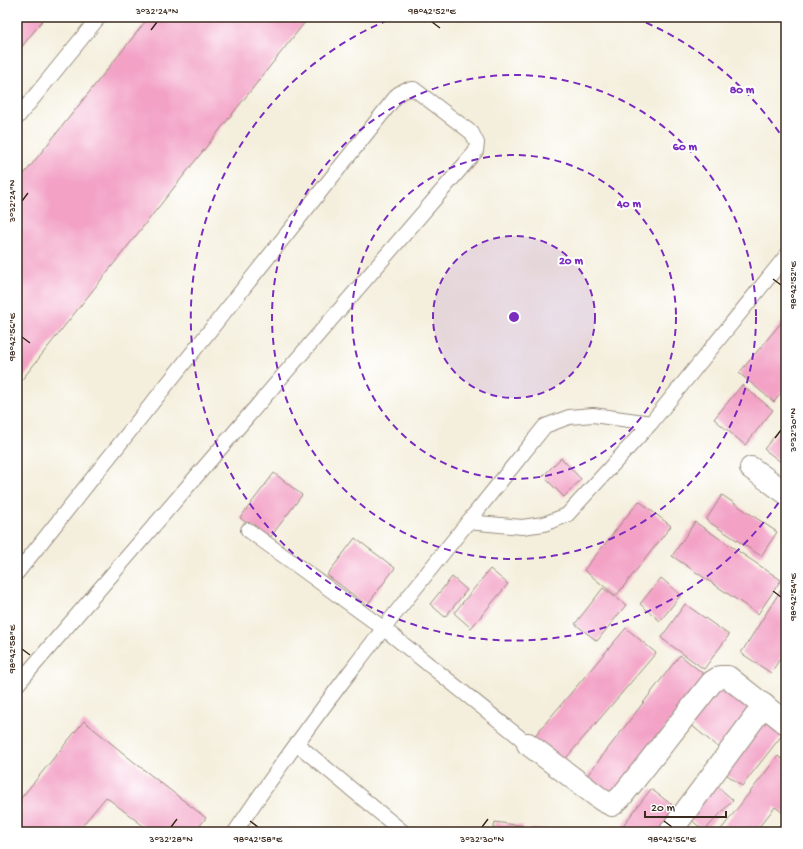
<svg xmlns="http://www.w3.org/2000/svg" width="803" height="849" font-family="'Gochi Hand',sans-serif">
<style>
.building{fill:#f3a2c6}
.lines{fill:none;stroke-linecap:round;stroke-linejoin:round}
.service-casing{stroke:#988c7e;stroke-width:16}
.minor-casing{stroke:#988c7e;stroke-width:24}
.service{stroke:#fff;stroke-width:14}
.minor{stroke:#fff;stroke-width:22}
.ticks{fill:none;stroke:#3b2a1e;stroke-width:1.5}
.ring{fill:none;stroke:#7b2cbf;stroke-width:2;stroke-dasharray:7 5}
.centre{fill:#7b2cbf;stroke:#fff;stroke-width:2}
.ring-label{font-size:12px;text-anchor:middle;font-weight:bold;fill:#7b2cbf;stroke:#fff;stroke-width:4;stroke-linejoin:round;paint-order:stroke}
.neatline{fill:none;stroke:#3b2a1e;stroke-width:1.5}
.ticks-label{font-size:10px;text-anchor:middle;fill:#3b2a1e}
</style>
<rect width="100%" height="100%" fill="#fff"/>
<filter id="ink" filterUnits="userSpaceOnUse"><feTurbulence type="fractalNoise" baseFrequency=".025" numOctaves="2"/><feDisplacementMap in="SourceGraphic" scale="8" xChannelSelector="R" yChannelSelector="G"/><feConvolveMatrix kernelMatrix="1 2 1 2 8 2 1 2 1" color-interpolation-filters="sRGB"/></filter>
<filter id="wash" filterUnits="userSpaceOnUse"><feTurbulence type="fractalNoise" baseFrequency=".012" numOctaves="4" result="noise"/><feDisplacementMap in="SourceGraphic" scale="16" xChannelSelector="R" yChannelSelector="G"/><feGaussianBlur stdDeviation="0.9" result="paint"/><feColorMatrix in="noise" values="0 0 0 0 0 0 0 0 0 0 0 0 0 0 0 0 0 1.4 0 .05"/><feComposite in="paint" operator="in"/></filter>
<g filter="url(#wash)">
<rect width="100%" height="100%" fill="#f4efdd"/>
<g id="blocks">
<g class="building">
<polygon points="17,17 45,17 17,53"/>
<polygon points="149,17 309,17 17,386 17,183"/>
<polygon points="786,317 786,387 774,402 739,373"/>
<polygon points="742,385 773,410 745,445 714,419"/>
<polygon points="786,422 786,466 764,449"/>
<polygon points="561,458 581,479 564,497 543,476"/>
<polygon points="274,473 302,495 269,539 240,518"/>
<polygon points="722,495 777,532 761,556 706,520"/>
<polygon points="639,501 671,526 616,596 584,570"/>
<polygon points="695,522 781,580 758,614 672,556"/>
<polygon points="355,538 395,568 367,605 327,575"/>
<polygon points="490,569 508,584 471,628 454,613"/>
<polygon points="452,577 467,590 445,617 430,604"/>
<polygon points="661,578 681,595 660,621 640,604"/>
<polygon points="786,582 786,649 771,673 741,653"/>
<polygon points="603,588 626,605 597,641 575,624"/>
<polygon points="685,604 729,635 704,669 661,638"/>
<polygon points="626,628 656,653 561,764 532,739"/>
<polygon points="680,655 706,676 609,801 583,781"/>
<polygon points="725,682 755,707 720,749 690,724"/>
<polygon points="762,718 783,734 742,786 722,771"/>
<polygon points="84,721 134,762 206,818 195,832 151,832 106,797 77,832 17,832 17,803"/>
<polygon points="778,756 785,761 786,760 786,815 775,807 755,832 719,832"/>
<polygon points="716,785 733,800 704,831 688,817"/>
<polygon points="651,789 680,811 664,832 618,832"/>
<polygon points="495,822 523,826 522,832 493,832"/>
<polygon points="532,829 562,830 562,832 532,832"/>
</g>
</g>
</g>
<g filter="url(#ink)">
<use href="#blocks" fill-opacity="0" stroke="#988c7e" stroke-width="1"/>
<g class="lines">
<g class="service-casing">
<g id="service">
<polyline points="17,118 99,17"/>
<polyline points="468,522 545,426 569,417 593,415 651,423"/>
<polyline points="248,530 383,628 528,744"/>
<polyline points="17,573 398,94 405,90 414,89 472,133 477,143 476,151 17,685"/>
<polyline points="297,744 403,832"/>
<path d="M235 832C307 724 387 623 468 522L522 527 544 524 567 515 651 423 786 256"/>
</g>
</g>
<g class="minor-casing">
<g id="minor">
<polyline points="751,468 786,493"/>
<polyline points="528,744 602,800 612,805 621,797 712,682 720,677 728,677 786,723"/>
<polyline points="671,831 764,705"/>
</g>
</g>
<use href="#service" class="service"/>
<use href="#minor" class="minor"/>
</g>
</g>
<path class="ticks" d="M432 22 440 28M151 30 157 22M22 201 28 193M773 279 781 285M22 337 30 343M775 438 781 430M773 591 781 597M22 649 30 655M250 821 258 827M664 821 672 827M171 827 177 819M482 827 488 819"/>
<circle cx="514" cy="317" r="81" fill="#7b2cbf" fill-opacity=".12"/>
<g class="ring">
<circle cx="514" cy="317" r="81"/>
<circle cx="514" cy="317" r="162"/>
<circle cx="514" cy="317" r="242"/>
<path d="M785 493A323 323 0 1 1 393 18M635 18A323 323 0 0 1 785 141"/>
</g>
<circle cx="514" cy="317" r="6" class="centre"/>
<g class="ring-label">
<text x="742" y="93">80 m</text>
<text x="685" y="150">60 m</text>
<text x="629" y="207">40 m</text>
<text x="571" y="264">20 m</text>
</g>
<rect width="803" height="849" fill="none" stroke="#fff" stroke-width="44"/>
<path d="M645 811v6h81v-6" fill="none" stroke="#3b2a1e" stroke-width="2"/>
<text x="651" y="811" font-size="12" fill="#3b2a1e" stroke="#ffffff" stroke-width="3" paint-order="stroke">20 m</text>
<rect x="22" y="22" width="759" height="805" class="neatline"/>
<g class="ticks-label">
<text x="157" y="14">3°32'24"N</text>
<text x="432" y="14">98°42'52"E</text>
<text transform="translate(11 201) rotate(-90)" y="4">3°32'24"N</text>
<text transform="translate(792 285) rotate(-90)" y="4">98°42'52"E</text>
<text transform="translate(11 337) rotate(-90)" y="4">98°42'56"E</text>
<text transform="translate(792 430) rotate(-90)" y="4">3°32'30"N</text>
<text transform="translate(792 597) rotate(-90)" y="4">98°42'54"E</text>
<text transform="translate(11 649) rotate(-90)" y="4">98°42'58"E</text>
<text x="171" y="842">3°32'28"N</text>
<text x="258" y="842">98°42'58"E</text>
<text x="482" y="842">3°32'30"N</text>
<text x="672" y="842">98°42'56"E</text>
</g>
</svg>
